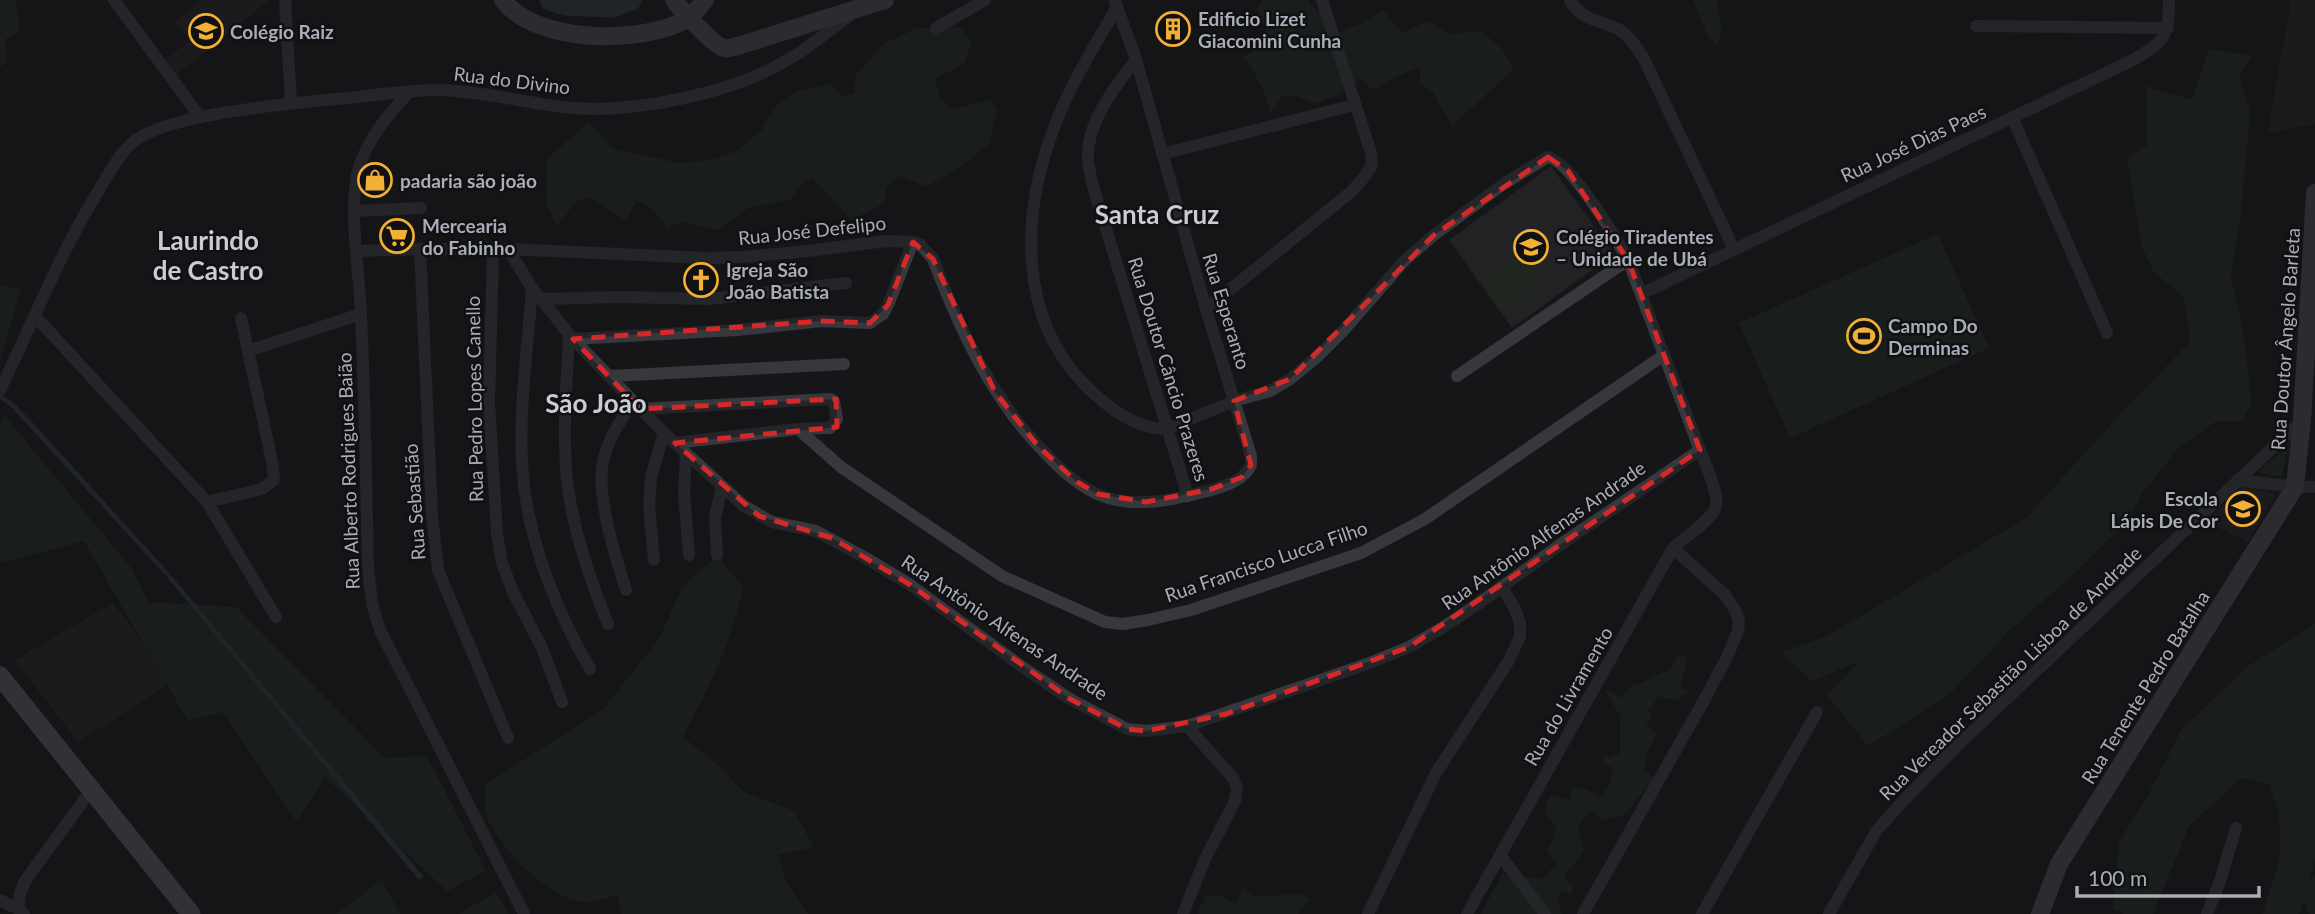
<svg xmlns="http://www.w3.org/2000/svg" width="2315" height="914" font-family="Lato,sans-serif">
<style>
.built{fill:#222225}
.green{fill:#1e261f}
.water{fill:#2c353c}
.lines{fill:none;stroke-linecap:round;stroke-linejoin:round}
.river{stroke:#2c353c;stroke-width:21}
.street{stroke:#37383d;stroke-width:12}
.secondary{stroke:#45474d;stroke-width:18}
.primary{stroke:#53555c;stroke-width:19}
.marked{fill:none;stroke:#d62828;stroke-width:5;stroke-dasharray:14 9;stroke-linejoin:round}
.labels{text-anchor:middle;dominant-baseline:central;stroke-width:5;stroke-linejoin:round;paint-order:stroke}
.poi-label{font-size:19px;font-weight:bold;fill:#a8adb8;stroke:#111113;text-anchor:start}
.street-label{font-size:19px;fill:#a8adb8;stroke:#111113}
.district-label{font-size:26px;font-weight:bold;fill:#c9ccd4;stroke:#111113}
</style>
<rect width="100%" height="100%" fill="#161618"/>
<g class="built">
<polygon points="202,0 269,0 177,74 165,60 190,40 175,21"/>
<polygon points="2291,0 2315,0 2315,124 2268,133"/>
<polygon points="1551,166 1614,254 1512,328 1449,240"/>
<polygon points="2243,483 2275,495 2248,542 2208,522"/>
<polygon points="113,603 135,632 167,685 78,742 15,660"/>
</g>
<g class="green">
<polygon points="0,0 15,0 20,31 5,39 7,61 0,67"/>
<path d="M1262 0H1308L1310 4 1339 32 1360 24 1383 10 1402 33 1428 21 1449 34 1480 31 1501 47 1514 69 1452 126 1432 91 1420 83V67L1400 75 1373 90 1361 79 1338 95 1314 104 1297 96 1283 95 1271 113C1265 91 1257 75 1243 57L1271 42 1257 8Z"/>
<polygon points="1693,0 1717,0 1722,30 1717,46 1707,34"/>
<polygon points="917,28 961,28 972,43 963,65 935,78 939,94 951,110 990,99 997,110 990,143 960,167 926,187 900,176 887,187 883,204 851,220 812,177 800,185 790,200 748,208 728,223 716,230 681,222 668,228 651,208 637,201 625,221 590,198 576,201 557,227 546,204 547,159 589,122 612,148 678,163 710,160 737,151 762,130 769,115 782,100 799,91 830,84 841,96 855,93 855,76 884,44"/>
<polygon points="2209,49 2252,56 2239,75 2250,111 2242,203 2231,278 2243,329 2252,404 2242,421 2215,422 2179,447 2142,493 2129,520 2076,572 2009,631 1948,696 1868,746 1827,695 1860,661 1812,681 1781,653 1829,635 2026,518 2125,409 2190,342 2184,297 2154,272 2142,247 2127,158 2147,145 2146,86 2192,100"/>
<polygon points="1938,234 1989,348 1790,438 1739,323"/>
<polygon points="1521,253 1543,283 1503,311 1482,282"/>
<polygon points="0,285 21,289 0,361"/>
<polygon points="4,415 132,569 148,602 236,607 385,758 427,756 486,871 447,891 325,777 297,822 222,712 188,721 84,541 0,563 0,425"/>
<polygon points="2289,444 2282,477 2260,473 2259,471"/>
<path d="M717 555 743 587C733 641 708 689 683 737L717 764 744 792 794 811 814 847 778 855 786 881 808 914H621L617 895C609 897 599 901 590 902 552 904 502 851 487 818 483 809 485 795 485 785L604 708 658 641 682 588Z"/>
<polygon points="2315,623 2315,861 2308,885 2315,875 2315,914 2309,914 2304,899 2299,914 2263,914 2280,857 2279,815 2269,784 2242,778 2189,826 2153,914 2124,914 2113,909 2119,842 2146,799 2182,729 2247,667"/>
<path d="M1678 654 1687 657 1681 687 1689 691 1676 701 1659 696 1648 711 1652 715 1646 725 1657 733 1647 752 1644 768 1654 779 1624 815 1605 820 1589 811 1578 827 1584 850 1564 877 1573 886 1571 895 1562 891 1557 901 1562 914H1481L1502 874 1541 879 1557 864 1546 851 1554 837 1556 826 1544 812 1551 794 1569 800 1574 786 1589 790 1601 798 1610 784 1612 768 1602 761 1605 754 1610 759 1620 752V715L1604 689 1622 698 1632 685C1646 682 1656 674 1670 670Z"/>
<polygon points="382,880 400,914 336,914"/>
<polygon points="1242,887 1255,897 1299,894 1309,899 1298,914 1198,914 1205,896 1222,896 1236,905"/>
<polygon points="496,892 509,914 459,914"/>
</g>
<polygon class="water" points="0,394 14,403 35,425 170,574 424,877 419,880 167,577 12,408 0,399"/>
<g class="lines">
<polyline class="river" points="550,0 566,5 613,7 631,0"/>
<g class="street">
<polyline points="114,0 200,117"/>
<polyline points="285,0 291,103"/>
<path d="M1570 0C1580 20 1600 20 1618 29 1630 36 1637 48 1644 59L1734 249"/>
<polyline points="1976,26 2168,28"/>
<polyline points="936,28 985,0"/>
<path d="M1136 59C1115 87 1085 124 1088 161 1089 168 1091 176 1092 183L1188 496"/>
<path d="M409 92C388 115 369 137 359 167 347 205 360 275 361 316 365 400 366 483 368 567L372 604 380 630 524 914"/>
<polyline points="2012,117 2107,333"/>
<polyline points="1162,154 1354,105"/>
<polyline points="355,211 421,208"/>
<polyline points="420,249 432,515 438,570 508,738"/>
<path d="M508 249 532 288 573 339 664 433 744 506 772 522 816 531 866 558 909 584 1024 668 1070 699 1127 729 1146 731 1187 726 1367 664 1409 647 1442 628 1475 606 1567 540 1700 450 1628 260C1616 238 1571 162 1548 157L1505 183 1434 235 1404 261 1343 331 1316 358 1290 379 1270 391 1234 401 1167 429C1135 430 1106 406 1085 385 1016 315 1022 210 1055 125 1071 83 1095 45 1117 7L1115 0"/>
<polyline points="493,250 489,402 497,534 502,563 513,592 542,648 562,702"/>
<path d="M357 251 420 249H508L707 258 743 257 808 251 886 241 913 242 920 244 933 259C960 330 992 400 1047 455 1061 470 1078 485 1097 494 1125 506 1158 503 1186 496 1206 491 1242 486 1251 465V456L1206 309 1136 59 1117 7"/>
<path d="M532 288C528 346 519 405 522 463 526 536 554 606 590 669"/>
<path d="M1641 294 2131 61C2164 42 2169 38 2169 0"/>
<polyline points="542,299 620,297 709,299 846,283"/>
<polyline points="1206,309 1351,192 1365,176 1372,165 1371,153 1322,0"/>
<polyline points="35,316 207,502 276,617"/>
<path d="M569 334C567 378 563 424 566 469 570 522 588 575 608 624"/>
<polyline points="573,339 737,330 822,321 870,323 883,314 888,305 913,242"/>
<polyline points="248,351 361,314"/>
<polyline points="611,376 844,364"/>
<polyline points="1457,376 1628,260"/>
<path d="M0 390C32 325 58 257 96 195 106 178 117 157 132 143 166 112 309 102 358 97 384 94 411 90 438 90 498 91 556 114 617 108 671 104 742 88 789 59 810 47 829 30 849 16"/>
<polyline points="640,409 830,399 834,401 837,419 830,428 798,429 675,443"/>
<polyline points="798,429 841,467 1002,576 1105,622 1123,624 1148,620 1191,610 1361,553 1425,519 1664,355"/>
<polyline points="686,454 684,494 689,555"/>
<polyline points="2238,480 2295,487 2315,487"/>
<polyline points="207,502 262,489 274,480 273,466 241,318"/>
<polyline points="717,555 715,518 722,486"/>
<polyline points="654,560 649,505 651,477 664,433"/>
<path d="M626 590C615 556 596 496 603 461 608 439 621 420 633 402"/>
<polyline points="1500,855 1545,914"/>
<polyline points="0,900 18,909"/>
<polyline points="24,914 18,909 20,894 25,881 92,789"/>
<polyline points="1183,914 1205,859 1235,801 1237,789 1233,778 1187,726"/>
<polyline points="1368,914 1436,773 1508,662 1520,637 1520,623 1515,609 1502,587"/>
<path d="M1467 914 1673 548C1684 538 1709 522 1715 509 1721 496 1705 464 1700 450"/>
<polyline points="1583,914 1702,704 1727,657 1738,631 1739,620 1735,610 1725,595 1673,548"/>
<polyline points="1702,914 1817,712"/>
<polyline points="1829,914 1877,830 1904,800 1960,743 2302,420"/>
<polyline points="2207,914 2220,881 2236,828"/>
</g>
<g class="secondary">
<path d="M503 0C536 44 642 45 687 19 694 15 700 6 705 0"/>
<path d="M674 0C680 9 715 47 724 48 729 49 736 46 741 45L885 0"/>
<polyline points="2040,914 2059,864 2295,487 2302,420 2315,193"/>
</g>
<polyline class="primary" points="0,676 191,914"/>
</g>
<path d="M0 0H2315V914H0ZM1548 157 1568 171 1628 260 1700 450 1409 647 1226 714 1146 731 1127 729 1070 699 909 584 832 538 759 516 675 443 837 427 836 399 640 409 573 339 822 321 870 323 888 305 913 242 933 259 995 392 1038 446 1077 482 1098 494 1146 502 1212 489 1242 477 1251 465 1234 401 1290 379 1434 235Z" fill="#161618" fill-opacity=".55" fill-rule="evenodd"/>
<path class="marked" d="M1548 157 1568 171 1628 260 1700 450 1409 647 1226 714 1146 731 1127 729 1070 699 909 584 832 538 759 516 675 443 837 427 836 399 640 409 573 339 822 321 870 323 888 305 913 242 933 259 995 392 1038 446 1077 482 1098 494 1146 502 1212 489 1242 477 1251 465 1234 401 1290 379 1434 235Z"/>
<defs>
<g id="building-ring" transform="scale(1.75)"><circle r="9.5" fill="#111113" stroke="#f2b134" stroke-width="1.5"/><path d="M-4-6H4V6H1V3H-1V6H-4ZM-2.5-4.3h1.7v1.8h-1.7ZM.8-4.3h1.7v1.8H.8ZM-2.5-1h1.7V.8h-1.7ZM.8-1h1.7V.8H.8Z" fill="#f2b134"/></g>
<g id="school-ring" transform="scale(1.75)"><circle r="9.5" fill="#111113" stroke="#f2b134" stroke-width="1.5"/><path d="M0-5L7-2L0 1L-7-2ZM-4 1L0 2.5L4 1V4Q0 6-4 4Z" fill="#f2b134"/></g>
<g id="shop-ring" transform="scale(1.75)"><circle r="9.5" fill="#111113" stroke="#f2b134" stroke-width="1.5"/><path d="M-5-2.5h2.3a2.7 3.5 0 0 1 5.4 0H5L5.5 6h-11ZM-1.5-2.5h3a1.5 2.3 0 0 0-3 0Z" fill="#f2b134"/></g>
<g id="supermarket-ring" transform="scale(1.75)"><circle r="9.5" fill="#111113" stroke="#f2b134" stroke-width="1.5"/><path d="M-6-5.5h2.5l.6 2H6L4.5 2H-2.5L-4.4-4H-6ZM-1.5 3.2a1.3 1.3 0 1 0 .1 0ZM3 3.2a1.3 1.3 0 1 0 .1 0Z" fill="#f2b134"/></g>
<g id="church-ring" transform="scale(1.75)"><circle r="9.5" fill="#111113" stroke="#f2b134" stroke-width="1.5"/><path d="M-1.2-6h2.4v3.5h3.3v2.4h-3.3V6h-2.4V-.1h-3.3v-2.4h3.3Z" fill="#f2b134"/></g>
<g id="stadium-ring" transform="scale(1.75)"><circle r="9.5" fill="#111113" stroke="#f2b134" stroke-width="1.5"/><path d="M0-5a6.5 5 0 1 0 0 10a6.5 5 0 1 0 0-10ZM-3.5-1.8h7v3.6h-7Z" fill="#f2b134"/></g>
</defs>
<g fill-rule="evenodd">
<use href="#building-ring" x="1173" y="29"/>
<use href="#school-ring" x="206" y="31"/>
<use href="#shop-ring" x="375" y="180"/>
<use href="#supermarket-ring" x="397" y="236"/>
<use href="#school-ring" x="1531" y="247"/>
<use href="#church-ring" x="701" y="280"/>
<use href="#stadium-ring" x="1864" y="336"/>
<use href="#school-ring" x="2243" y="509"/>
</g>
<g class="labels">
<g class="poi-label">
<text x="1198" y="18">Edificio Lizet<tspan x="1198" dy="22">Giacomini Cunha</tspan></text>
<text x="230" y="31">Colégio Raiz</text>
<text x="400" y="180">padaria são joão</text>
<text x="422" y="225">Mercearia<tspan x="422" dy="22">do Fabinho</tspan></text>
<text x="1556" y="236">Colégio Tiradentes<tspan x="1556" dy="22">– Unidade de Ubá</tspan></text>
<text x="726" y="269">Igreja São<tspan x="726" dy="22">João Batista</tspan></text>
<text x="1888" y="325">Campo Do<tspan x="1888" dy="22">Derminas</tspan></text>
<text x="2218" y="498" text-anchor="end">Escola<tspan x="2218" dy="22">Lápis De Cor</tspan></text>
</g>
<g class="street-label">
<text transform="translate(512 80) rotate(7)">Rua do Divino</text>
<text transform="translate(1913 143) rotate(-25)">Rua José Dias Paes</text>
<text transform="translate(812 230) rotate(-6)">Rua José Defelipo</text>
<text transform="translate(1227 311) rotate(73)">Rua Esperanto</text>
<text transform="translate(2285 339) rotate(-86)">Rua Doutor Ângelo Barleta</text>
<text transform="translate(1169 369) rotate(73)">Rua Doutor Câncio Prazeres</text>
<text transform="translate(474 399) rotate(-91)">Rua Pedro Lopes Canello</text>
<text transform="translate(348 471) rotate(-92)">Rua Alberto Rodrigues Baião</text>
<text transform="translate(414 502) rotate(-94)">Rua Sebastião</text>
<text transform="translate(1543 535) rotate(-35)">Rua Antônio Alfenas Andrade</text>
<text transform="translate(1266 561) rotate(-19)">Rua Francisco Lucca Filho</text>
<text transform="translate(1005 627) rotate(34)">Rua Antônio Alfenas Andrade</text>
<text transform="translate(2010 673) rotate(-44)">Rua Vereador Sebastião Lisboa de Andrade</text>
<text transform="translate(2145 687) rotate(-58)">Rua Tenente Pedro Batalha</text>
<text transform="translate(1568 696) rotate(-60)">Rua do Livramento</text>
</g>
<g class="district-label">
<text x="1157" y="214">Santa Cruz</text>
<text x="208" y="240">Laurindo<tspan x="208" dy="30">de Castro</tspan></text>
<text x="596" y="403">São João</text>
</g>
</g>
<path d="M2077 886v10h182v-10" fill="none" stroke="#a8adb8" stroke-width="3.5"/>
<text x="2088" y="886" font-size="21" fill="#a8adb8" stroke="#111113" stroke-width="5" paint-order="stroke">100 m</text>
</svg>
